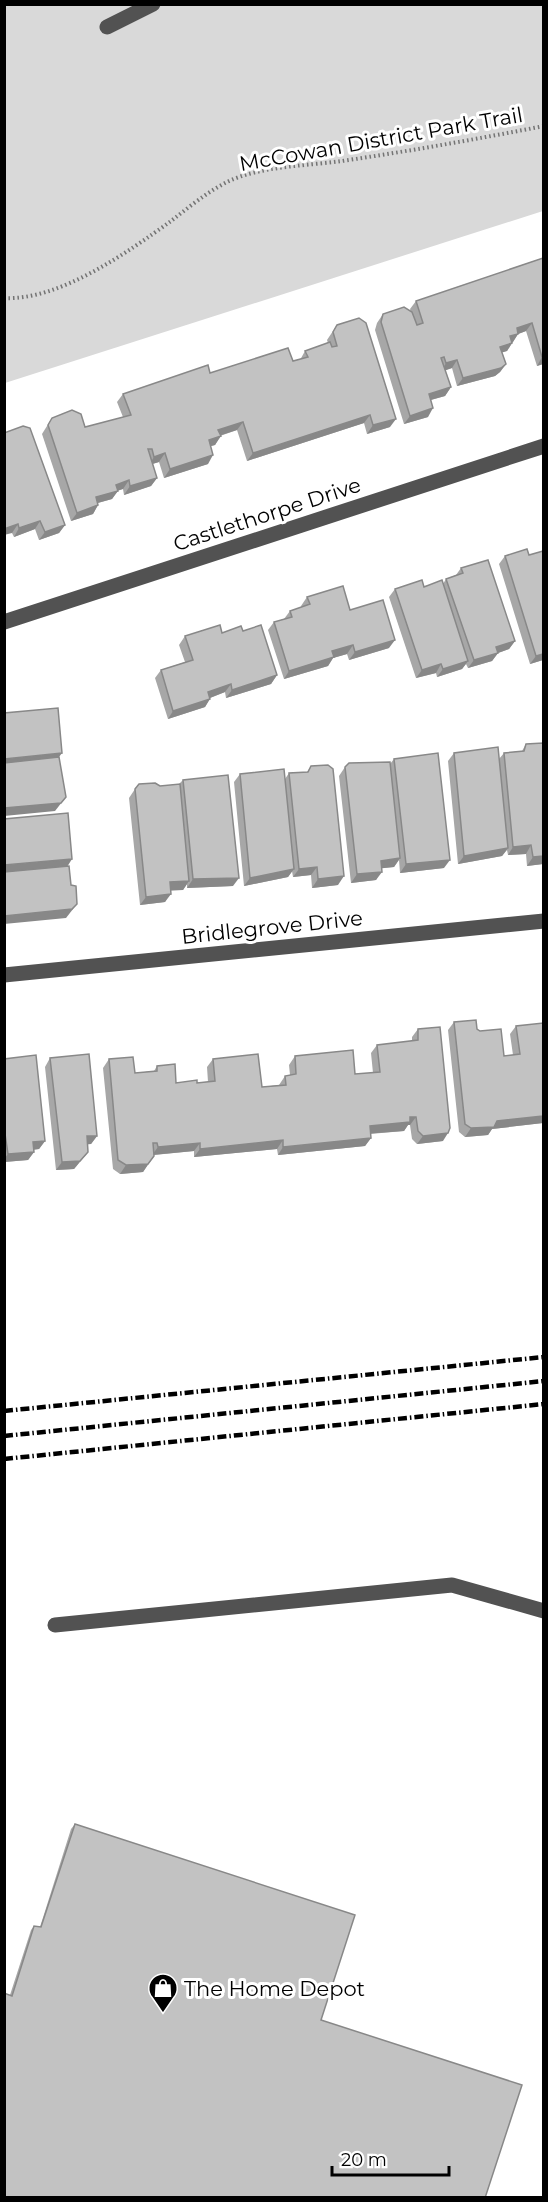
<svg xmlns="http://www.w3.org/2000/svg" width="548" height="2202" font-family="Montserrat,sans-serif">
<style>
.green{fill:#d9d9d9}
.lines{fill:none;stroke-linecap:round;stroke-linejoin:round}
.path{stroke:#747474;stroke-width:4;stroke-dasharray:1.5 3;stroke-linecap:butt}
.minor{stroke:#525252;stroke-width:15}
.rail{stroke:#000;stroke-width:4.5;stroke-dasharray:9 3 1.5 3;stroke-linecap:butt}
.wall{fill:#a7a7a7}
.shaded-wall{fill:#888}
.building{fill:#c2c2c2;stroke:#888;stroke-width:1.5}
.labels{text-anchor:middle;dominant-baseline:central;stroke-width:6;stroke-linejoin:round;paint-order:stroke}
.street-label{font-size:21px;fill:#000;stroke:#fff}
.poi-label{font-size:21px;fill:#000;stroke:#fff;text-anchor:start}
</style>
<rect width="100%" height="100%" fill="#fff"/>
<polygon class="green" points="5,5 543,5 543,211 5,383"/>
<g class="lines">
<path class="path" d="M4 298C59 301 128 252 171 221 188 208 207 192 227 182 260 166 305 166 342 161 410 151 477 139 544 126"/>
<g class="minor">
<polyline points="107,27 153,4"/>
<polyline points="4,622 544,446"/>
<polyline points="4,975 544,921"/>
<polyline points="55,1625 452,1585 544,1611"/>
</g>
<g class="rail">
<polyline points="4,1411 544,1357"/>
<polyline points="4,1436 544,1381"/>
<polyline points="4,1459 544,1404"/>
</g>
</g>
<g class="wall">
<polygon points="543,258 543,364 537,366 526,331 518,334 507,351 502,352 506,364 500,372 495,376 457,386 452,368 445,370 451,387 445,396 431,400 428,417 404,424 375,330 377,323 383,314 411,312 410,309 416,301"/>
<polygon points="337,325 390,427 367,434 364,423 247,461 237,430 220,436 215,445 211,446 208,464 164,478 159,462 152,464 157,478 151,486 124,495 123,489 118,490 112,499 98,503 98,505 93,514 71,521 42,434 52,418 85,427 123,417 117,402 123,394 210,373 293,361 300,360 305,351 328,343 327,340"/>
<polygon points="4,433 65,525 59,533 39,540 35,529 14,537 12,533"/>
<polygon points="543,551 543,660 530,664 499,564 505,556 529,555"/>
<polygon points="461,568 515,641 509,649 498,653 492,661 468,668 466,664 462,669 437,677 436,673 416,678 389,597 395,589 443,584 446,579 456,575"/>
<polygon points="307,597 350,610 389,648 349,660 347,654 333,658 328,666 284,679 268,630 274,622 284,619 290,611 302,607 301,606"/>
<polygon points="243,631 277,675 271,684 226,698 225,692 210,698 205,707 168,719 155,678 161,670 185,662 179,645 185,636"/>
<polygon points="526,744 543,864 527,866 526,854 508,855 507,850 502,856 458,864 448,761 454,753 499,759 504,753 522,751"/>
<polygon points="394,759 444,868 400,873 399,860 394,867 382,868 376,880 351,883 339,776 345,767 390,764"/>
<polygon points="311,766 338,885 312,888 311,875 293,877 292,871 288,877 244,886 234,782 240,774 285,779 289,773 307,772"/>
<polygon points="183,780 233,886 187,888 187,884 183,890 171,890 165,902 140,905 129,798 135,789 179,784"/>
<polygon points="454,1022 477,1029 504,1056 513,1055 510,1034 516,1026 543,1123 492,1129 488,1135 465,1137 459,1132 448,1030"/>
<polygon points="418,1029 443,1141 417,1144 412,1139 410,1125 408,1125 404,1131 370,1134 371,1138 365,1146 278,1155 277,1149 194,1157 194,1151 154,1155 143,1172 120,1174 113,1169 103,1068 109,1059 135,1073 154,1071 157,1066 176,1083 197,1083 208,1082 207,1067 213,1059 262,1087 279,1085 285,1076 290,1075 289,1065 295,1056 355,1074 373,1073 371,1053 377,1045 412,1041 412,1037"/>
<polygon points="50,1058 97,1136 91,1144 87,1144 88,1152 74,1169 56,1170 45,1067"/>
<polygon points="4,1059 45,1141 39,1149 33,1150 34,1152 28,1160 4,1162"/>
<polygon points="75,1824 321,2020 10,1995 31,1930 34,1926 40,1927 71,1829"/>
</g>
<g class="shaded-wall">
<polygon points="532,323 526,331 513,336 518,334 513,342 504,345 517,328"/>
<polygon points="512,343 507,351 494,355 500,347"/>
<polygon points="542,357 543,357 543,364 537,366"/>
<polygon points="457,360 452,368 441,372 446,363"/>
<polygon points="506,364 500,372 495,376 457,386 463,378"/>
<polygon points="451,387 445,396 423,402 429,394"/>
<polygon points="433,408 428,417 404,424 410,416"/>
<polygon points="370,415 364,423 247,461 253,453"/>
<polygon points="396,419 390,427 367,434 373,425"/>
<polygon points="243,422 237,430 212,438 218,430"/>
<polygon points="221,436 215,445 203,448 209,440"/>
<polygon points="165,453 159,462 149,465 154,457"/>
<polygon points="213,455 208,464 164,478 170,469"/>
<polygon points="157,478 151,486 124,495 130,486"/>
<polygon points="129,480 123,489 114,492 118,491 112,499 90,505 96,497 116,485"/>
<polygon points="98,505 93,514 71,521 77,513"/>
<polygon points="40,521 35,529 14,537 19,528"/>
<polygon points="18,524 12,533 4,535 4,529"/>
<polygon points="65,525 59,533 39,540 45,532"/>
<polygon points="395,640 389,648 349,660 355,652"/>
<polygon points="515,641 509,649 498,653 492,661 468,668 474,660 496,647"/>
<polygon points="353,645 347,654 333,658 328,666 284,679 289,671 332,651"/>
<polygon points="543,654 543,660 530,664 536,656"/>
<polygon points="468,661 462,669 437,677 443,669"/>
<polygon points="441,664 436,673 416,678 422,670"/>
<polygon points="277,675 271,684 226,698 232,690"/>
<polygon points="231,684 225,692 202,701 208,692"/>
<polygon points="210,699 205,707 168,719 173,711"/>
<polygon points="62,753 56,761 4,767 4,759"/>
<polygon points="66,797 55,811 4,816 4,808"/>
<polygon points="531,845 526,854 508,855 513,847"/>
<polygon points="508,848 502,856 458,864 464,856"/>
<polygon points="543,856 543,864 527,866 533,857"/>
<polygon points="400,858 394,867 375,869 381,861"/>
<polygon points="72,859 67,867 4,873 4,865"/>
<polygon points="450,860 444,868 400,873 406,864"/>
<polygon points="317,867 311,875 293,877 299,869"/>
<polygon points="294,869 288,877 244,886 250,878"/>
<polygon points="382,872 376,880 351,883 357,874"/>
<polygon points="344,876 338,885 312,888 318,879"/>
<polygon points="239,878 233,886 187,888 193,879"/>
<polygon points="189,881 183,890 164,891 170,882"/>
<polygon points="171,894 165,902 140,905 146,897"/>
<polygon points="77,904 66,918 4,924 4,916"/>
<polygon points="543,1116 543,1123 492,1129 488,1135 465,1137 471,1128 497,1121"/>
<polygon points="410,1117 416,1117 410,1125 408,1125 404,1131 364,1134 370,1126"/>
<polygon points="448,1133 443,1141 417,1144 423,1136"/>
<polygon points="87,1136 97,1136 91,1144 81,1145"/>
<polygon points="371,1138 365,1146 278,1155 283,1147"/>
<polygon points="283,1140 277,1149 194,1157 200,1149"/>
<polygon points="45,1141 39,1149 27,1150 33,1142"/>
<polygon points="200,1143 194,1151 152,1155 158,1147"/>
<polygon points="34,1152 28,1160 4,1162 4,1159 8,1154"/>
<polygon points="88,1152 74,1169 56,1170 62,1162"/>
<polygon points="154,1156 143,1172 120,1174 126,1165"/>
</g>
<g class="building">
<polygon points="543,258 543,357 542,357 532,323 517,328 518,334 510,336 512,343 500,347 506,364 501,368 463,378 457,360 446,363 444,357 441,358 451,387 429,394 433,408 410,416 381,322 383,314 404,307 412,312 417,325 423,323 416,301"/>
<polygon points="359,318 366,323 396,419 373,425 370,415 253,453 243,422 218,430 221,436 209,440 213,455 170,469 165,453 154,457 152,449 148,449 157,478 130,486 129,480 116,485 118,491 96,497 98,505 77,513 48,425 52,418 72,410 81,414 85,427 131,415 123,394 208,365 210,373 288,348 293,361 308,357 305,351 330,342 332,347 337,346 333,332 337,325"/>
<polygon points="23,426 30,428 65,525 45,532 40,521 19,528 18,524 4,529 4,433"/>
<polygon points="527,549 529,555 543,551 543,654 536,656 505,556"/>
<polygon points="488,560 515,641 496,647 498,653 474,660 446,579 463,573 461,568"/>
<polygon points="422,580 424,587 442,580 468,661 443,669 441,664 422,670 395,589"/>
<polygon points="343,586 350,610 383,600 395,640 355,652 353,645 332,651 334,657 289,671 274,622 292,617 290,611 310,604 307,597"/>
<polygon points="220,625 222,633 241,626 243,631 261,625 277,675 232,690 231,684 208,692 210,699 173,711 161,670 193,660 185,636"/>
<polygon points="58,708 62,753 4,759 4,713"/>
<polygon points="543,743 543,856 533,857 531,845 513,847 504,753 524,751 526,744"/>
<polygon points="498,747 508,848 464,856 454,753"/>
<polygon points="438,753 450,860 406,864 394,759"/>
<polygon points="59,757 66,797 61,803 4,808 4,763"/>
<polygon points="390,762 400,858 381,861 382,872 357,874 345,767 349,763"/>
<polygon points="328,765 333,769 344,876 318,879 317,867 299,869 289,773 308,772 311,766"/>
<polygon points="284,769 294,869 250,878 240,774"/>
<polygon points="228,775 239,878 193,879 183,780"/>
<polygon points="155,783 160,786 180,784 189,881 170,882 171,894 146,897 135,789 139,784"/>
<polygon points="68,813 72,859 4,865 4,819"/>
<polygon points="69,866 71,885 76,886 77,904 72,909 4,916 4,872"/>
<polygon points="476,1020 477,1029 480,1031 501,1029 504,1056 520,1054 516,1026 543,1023 543,1116 497,1121 494,1127 471,1128 465,1124 454,1022"/>
<polygon points="440,1027 450,1128 448,1133 423,1136 418,1131 416,1117 410,1117 410,1122 370,1126 371,1138 283,1147 283,1140 200,1149 200,1143 158,1147 157,1143 153,1143 154,1156 148,1164 126,1165 118,1160 109,1059 133,1057 135,1073 157,1071 157,1066 175,1064 176,1083 197,1080 197,1083 215,1081 213,1059 258,1054 262,1087 286,1085 285,1076 296,1074 295,1056 353,1050 355,1074 380,1072 377,1045 418,1040 418,1029"/>
<polygon points="89,1054 97,1136 87,1136 88,1152 80,1161 62,1162 50,1058"/>
<polygon points="36,1055 45,1141 33,1142 34,1152 8,1154 4,1127 4,1059"/>
<polygon points="75,1824 355,1915 321,2020 522,2085 485,2198 4,2198 4,1993 12,1996 34,1926 41,1927"/>
</g>
<defs>
<g id="shop-pin" transform="scale(1.5)"><path d="M0 17L-7.5 6A9.5 9.5 0 1 1 7.5 6Z" fill="#000" stroke="#fff"/><path d="M-5-2.5h2.3a2.7 3.5 0 0 1 5.4 0H5L5.5 6h-11ZM-1.5-2.5h3a1.5 2.3 0 0 0-3 0Z" fill="#fff"/></g>
</defs>
<g fill-rule="evenodd">
<use href="#shop-pin" x="163" y="1988"/>
</g>
<g class="labels">
<g class="street-label">
<text transform="translate(381 139) rotate(-10)">McCowan District Park Trail</text>
<text transform="translate(267 514) rotate(-18)">Castlethorpe Drive</text>
<text transform="translate(272 927) rotate(-6)">Bridlegrove Drive</text>
</g>
<g class="poi-label">
<text x="184" y="1988">The Home Depot</text>
</g>
</g>
<rect width="548" height="2202" fill="none" stroke="#000000" stroke-width="12"/>
<path d="M332 2166v9h117v-9" fill="none" stroke="#000000" stroke-width="3"/>
<text x="341" y="2166" font-size="18" fill="#000000" stroke="#ffffff" stroke-width="4.5" paint-order="stroke">20 m</text>
</svg>
